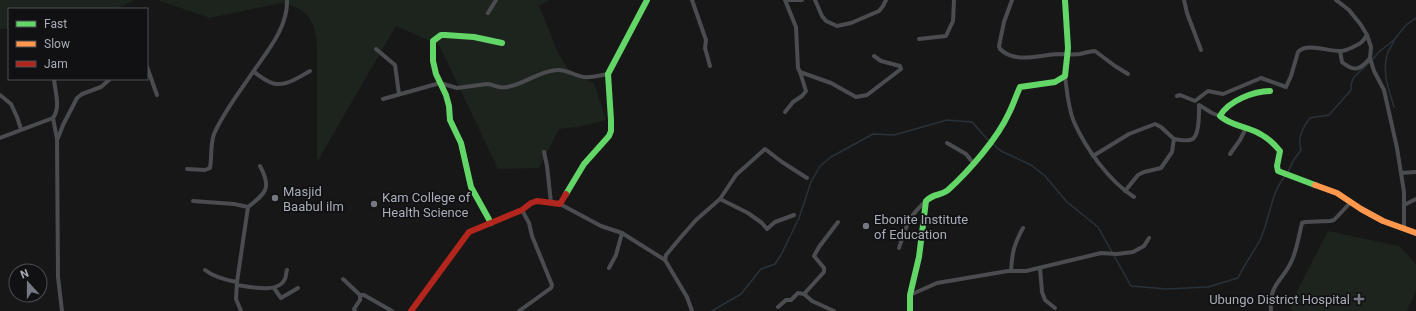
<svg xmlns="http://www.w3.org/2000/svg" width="1416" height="311" font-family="Roboto,sans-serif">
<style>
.green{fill:#1d241e}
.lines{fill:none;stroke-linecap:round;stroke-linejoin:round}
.stream{stroke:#2a3239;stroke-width:1.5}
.street{stroke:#4b4c50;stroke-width:4}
.fast{stroke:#63d668;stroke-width:6}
.slow{stroke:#ff974d;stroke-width:6}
.jam{stroke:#b3261e;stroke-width:6}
.poi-dot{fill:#757880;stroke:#111113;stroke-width:1.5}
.labels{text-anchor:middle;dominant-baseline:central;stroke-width:3.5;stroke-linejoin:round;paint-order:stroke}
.poi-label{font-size:13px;fill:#a8adb8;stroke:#111113;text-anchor:start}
</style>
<rect width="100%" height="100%" fill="#171717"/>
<g class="green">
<polygon points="0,0 134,0 117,9 9,9 9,28 0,29"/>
<path d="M157 0H550L539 6 558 53 572 75 594 83 606 120 578 127 559 129 539 168 498 169 439 45 396 26 317 162V43C316 38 316 32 314 28 310 12 295 5 281 3L210 18Z"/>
<polygon points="1328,231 1399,246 1416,264 1416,291 1407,311 1294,311 1290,309 1298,289"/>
</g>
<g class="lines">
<g class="stream">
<path d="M1394 41C1392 46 1388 50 1387 55 1382 75 1389 89 1394 107"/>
<path d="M992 143 1001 151 1031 165 1045 176 1067 202 1098 227 1131 286 1167 289 1208 287 1238 278C1244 265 1253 253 1260 240 1270 219 1270 195 1285 176"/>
<path d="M1288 172 1293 161 1301 150C1297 139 1302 128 1310 118L1329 115 1351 90V84L1354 77 1371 61 1380 51 1394 40 1406 25 1416 18"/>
<polyline points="712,311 741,294 761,269 775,264 781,255 799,218 811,182 820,166 831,157 873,134 894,135 947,120 972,122 989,141"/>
</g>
<g class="street">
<polyline points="692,0 706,40 705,48 710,66"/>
<polyline points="802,0 785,0 796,27 798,68 800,72 831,83 856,97 867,95 901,69 900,66 881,61 874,56"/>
<polyline points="815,0 822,16 826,21 837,26 851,23 879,11 883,6 886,0"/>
<path d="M1012 0 1004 22 999 46 1000 49C1015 64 1039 55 1058 54 1065 54 1072 55 1080 54 1085 53 1090 51 1095 51L1115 66 1128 74"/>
<polyline points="1184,0 1187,13 1201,50"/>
<polyline points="1336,0 1349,10 1361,25 1367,35 1371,47 1370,58 1374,71 1384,90 1397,148 1404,192 1404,228"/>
<polyline points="488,13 496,0"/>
<polyline points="919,39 946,36 953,21 954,0"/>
<polyline points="376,49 395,65 399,94"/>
<path d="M1340 51 1342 62C1355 73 1361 69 1370 58"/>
<polyline points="147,67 157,95"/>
<path d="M254 72C260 76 269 84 277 84 288 85 301 76 310 71"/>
<path d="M1065 76C1067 91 1068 108 1074 122 1086 149 1109 181 1134 197"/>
<polyline points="0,95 11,104 17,117 21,129"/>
<path d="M1177 96 1180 95 1195 101 1208 91 1223 94 1254 81 1261 78 1286 87 1291 76 1298 52C1307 42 1329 52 1341 51 1345 51 1349 49 1353 47 1360 44 1363 42 1367 35"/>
<path d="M383 99 440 83 457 88 487 84C495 84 497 89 507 87 525 84 539 71 557 70 566 69 575 76 584 77 592 78 601 75 608 74"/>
<polyline points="785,112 793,102 802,96 806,91 800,72"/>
<polyline points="53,118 57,139 58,277 62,311"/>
<path d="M0 138 53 118C61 107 55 92 54 79"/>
<polyline points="58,138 63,125 77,98 82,94 101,87 110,79"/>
<path d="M1174 139C1179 140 1185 141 1190 140 1200 139 1199 113 1199 105L1212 113 1220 116"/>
<polyline points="947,143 966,154 974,164"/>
<polyline points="544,152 547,166 551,203"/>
<polyline points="1230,154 1240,140 1246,128"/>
<polyline points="1093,156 1129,134 1155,124 1161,127 1174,139 1172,152 1161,168 1144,172 1138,175 1125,191"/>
<path d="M187 169 205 170 210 168C212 157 210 145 214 134 224 111 241 90 255 69 269 49 288 26 287 0"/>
<polyline points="1401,173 1416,172"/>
<polyline points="720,199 748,213 762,223 767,229 775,222 794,215"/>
<polyline points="193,201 234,204 248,207"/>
<polyline points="560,204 601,226 622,233 665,260"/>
<polyline points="1404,205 1416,199"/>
<path d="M899 248C906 226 908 217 926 201"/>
<polyline points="609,268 616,255 622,233"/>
<polyline points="1040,268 1042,292 1045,300 1055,308"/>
<path d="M205 270C214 277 225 280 237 282"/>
<path d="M1011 271C1012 253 1014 244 1023 228"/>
<polyline points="343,279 360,295 360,300 354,309 355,311"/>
<path d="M237 285C251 287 278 294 285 279 286 277 286 272 287 270"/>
<polyline points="274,288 281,298 298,288"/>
<polyline points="804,294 824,272 824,268 814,256 819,247 838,222"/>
<polyline points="360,295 364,295 392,311"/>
<polyline points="910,295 937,283 1008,271 1026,271 1101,253 1117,254 1133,252 1144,246 1149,238"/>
<polyline points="778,307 786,300 791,300 798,293 804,294 812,301 834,311"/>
<path d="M241 311 236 299 237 282 248 207C266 193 272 188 260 166"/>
<polyline points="519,311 551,288 552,285 532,236 529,223 522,210"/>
<polyline points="692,311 687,297 665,260 666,255 681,237 696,220 720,199 736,175 765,149 782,162 807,178"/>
<path d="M1271 311C1269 282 1283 282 1292 260 1297 249 1299 235 1302 223L1305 222 1330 221 1334 220 1351 202"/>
</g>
<g class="fast">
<path d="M1270 91C1254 91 1228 101 1220 116 1229 124 1239 125 1249 129 1261 133 1272 141 1280 151L1277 166 1278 171 1315 185"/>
<polyline points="566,194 584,164 609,136 611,131 611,120 608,74 647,0"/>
<polyline points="491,223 471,187 461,143 450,120 449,106 446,95 436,74 433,61 433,41 441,35 445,35 474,37 502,43"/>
<path d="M910 311V295L919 257 926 201C934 193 941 196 948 190 969 171 997 139 1009 113 1013 105 1016 96 1020 87L1055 82 1065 76 1068 48 1065 0"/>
</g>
<polyline class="slow" points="1315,185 1337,193 1361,209 1383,221 1416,233"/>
<polyline class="jam" points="411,311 469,232 522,210 531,203 537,201 560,204 566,194"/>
</g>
<g class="poi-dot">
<circle cx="275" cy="198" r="4"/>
<circle cx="374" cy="204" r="4"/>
<circle cx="866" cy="226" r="4"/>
<path d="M1357 293h4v4h4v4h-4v4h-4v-4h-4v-4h4z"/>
</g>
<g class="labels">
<g class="poi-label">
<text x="283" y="191">Masjid<tspan x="283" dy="15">Baabul ilm</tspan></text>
<text x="382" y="197">Kam College of<tspan x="382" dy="15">Health Science</tspan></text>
<text x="874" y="219">Ebonite Institute<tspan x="874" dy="15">of Education</tspan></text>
<text x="1350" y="299" text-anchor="end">Ubungo District Hospital</text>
</g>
</g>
<rect x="8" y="8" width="140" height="72" fill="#111113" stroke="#4d4f55"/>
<rect x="16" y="21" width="20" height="6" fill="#63d668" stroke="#4d4f55"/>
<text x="44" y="28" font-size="12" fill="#a8adb8">Fast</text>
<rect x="16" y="41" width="20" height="6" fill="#ff974d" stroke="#4d4f55"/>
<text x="44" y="48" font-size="12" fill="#a8adb8">Slow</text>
<rect x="16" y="61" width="20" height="6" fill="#b3261e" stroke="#4d4f55"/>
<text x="44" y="68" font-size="12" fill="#a8adb8">Jam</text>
<g transform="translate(28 283) rotate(339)"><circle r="19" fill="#111113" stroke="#4d4f55"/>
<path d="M0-3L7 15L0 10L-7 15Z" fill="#757880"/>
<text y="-6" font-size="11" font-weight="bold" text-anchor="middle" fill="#a8adb8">N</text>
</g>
</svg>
